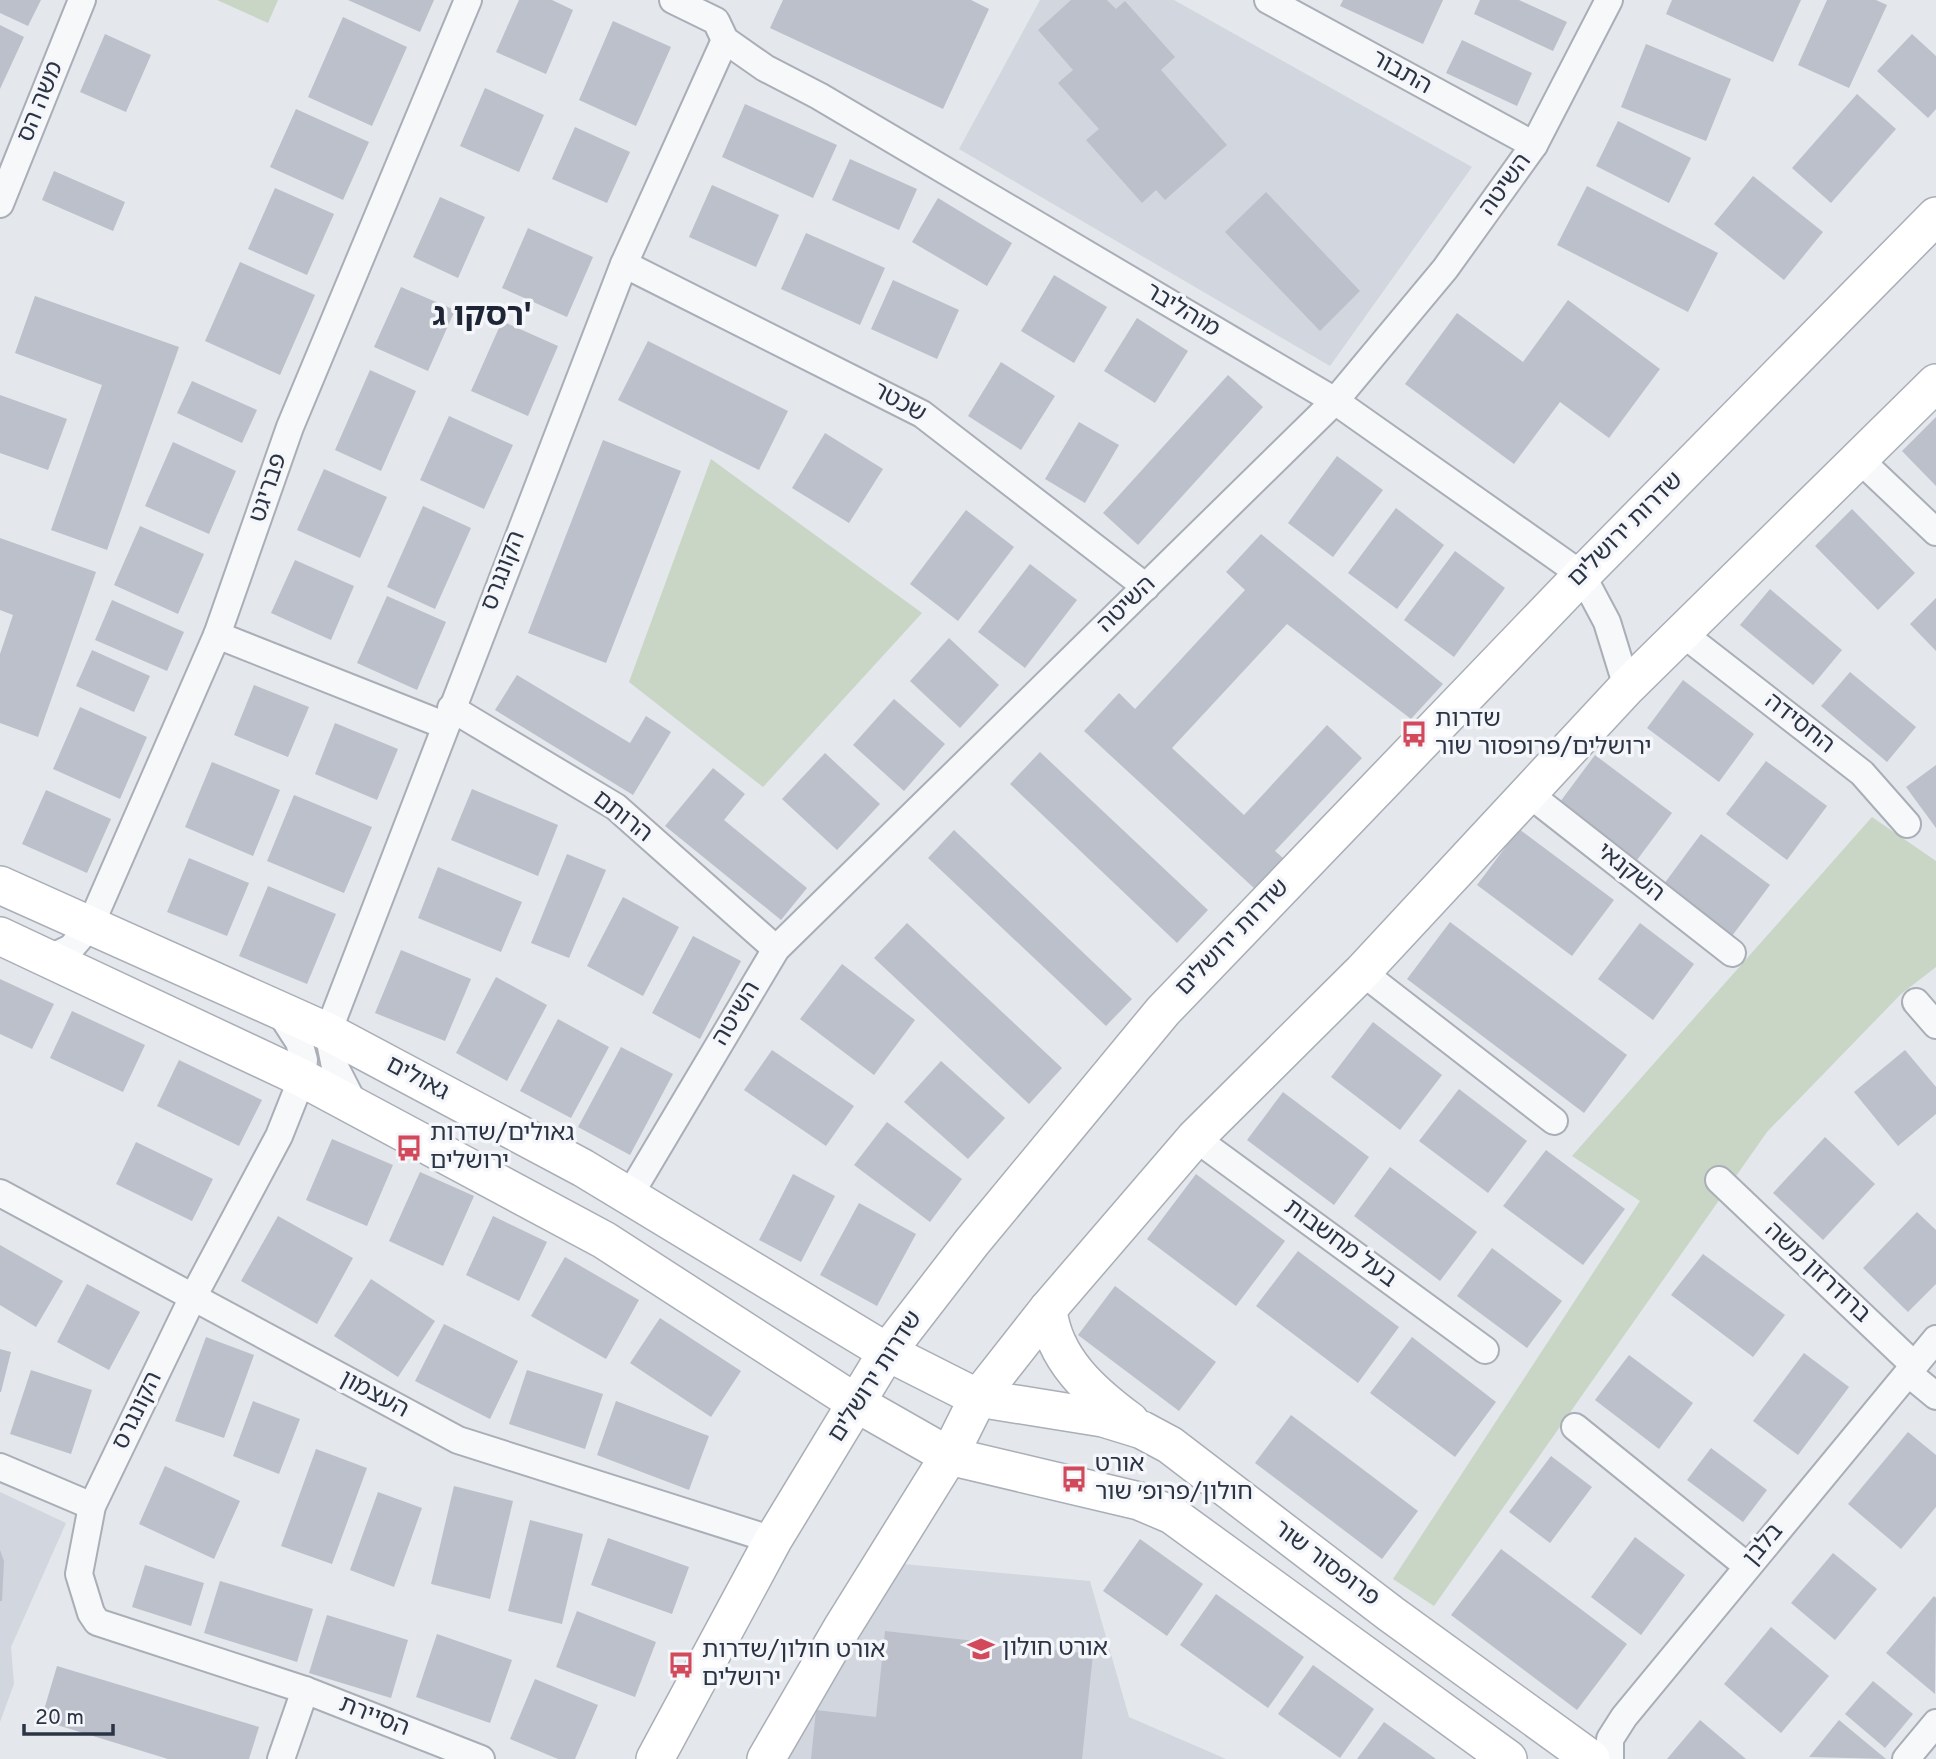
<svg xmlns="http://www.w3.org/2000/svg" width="1936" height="1759" font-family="Overpass,'Noto Sans Hebrew',sans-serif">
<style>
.built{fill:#d2d6de}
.green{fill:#c9d6c5}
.building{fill:#bbc0ca}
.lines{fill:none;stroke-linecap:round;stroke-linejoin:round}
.street-casing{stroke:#a9aeb7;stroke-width:30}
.secondary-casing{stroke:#a9aeb7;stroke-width:40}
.street{stroke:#f7f8fa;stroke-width:26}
.secondary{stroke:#fff;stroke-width:37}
.labels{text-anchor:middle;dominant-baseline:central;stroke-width:7;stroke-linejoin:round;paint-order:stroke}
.street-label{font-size:24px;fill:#2b3445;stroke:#f4f6f9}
.poi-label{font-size:24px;fill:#2b3445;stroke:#f4f6f9;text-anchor:start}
.district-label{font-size:32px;font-weight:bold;fill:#1d2536;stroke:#f4f6f9}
</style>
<rect width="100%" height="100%" fill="#e4e7ec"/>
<g class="built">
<polygon points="1040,0 1174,0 1472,167 1330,366 959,149"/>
<polygon points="0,1492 66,1523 11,1647 14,1684 0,1722"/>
<polygon points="903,1564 1090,1581 1129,1717 1226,1759 786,1759"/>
</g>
<g class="green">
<polygon points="217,0 278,0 268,23"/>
<polygon points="711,459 922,613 763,787 629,682"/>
<polygon points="1872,817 1936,861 1936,967 1901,994 1767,1132 1434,1606 1393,1579 1640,1201 1572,1156"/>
</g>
<g class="building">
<polygon points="0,0 41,0 28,26 0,13"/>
<polygon points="348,0 434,0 420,32"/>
<polygon points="519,0 552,0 573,10 546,74 496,52"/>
<polygon points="783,0 971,0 989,9 943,109 770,28"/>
<polygon points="1071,0 1107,0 1116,9 1125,1 1175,57 1161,70 1227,145 1165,200 1156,190 1142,203 1086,140 1099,129 1058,83 1073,70 1038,30"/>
<polygon points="1343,0 1443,0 1423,44 1340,6"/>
<polygon points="1480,0 1519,0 1567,22 1553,51 1474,14"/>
<polygon points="1672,0 1801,0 1773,62 1666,14"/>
<polygon points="1827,0 1876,0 1887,5 1849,88 1798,65"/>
<polygon points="343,17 407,47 372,126 308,97"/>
<polygon points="613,21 671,47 636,126 579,100"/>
<polygon points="0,25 24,37 0,89"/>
<polygon points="105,34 151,55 126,112 80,92"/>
<polygon points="1912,34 1936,56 1936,109 1928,118 1877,71"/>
<polygon points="1462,40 1532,73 1517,106 1446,73"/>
<polygon points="1646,44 1731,79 1706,141 1621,107"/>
<polygon points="485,88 544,115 519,172 460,146"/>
<polygon points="1857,94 1896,129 1831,203 1792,168"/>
<polygon points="745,104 837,145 813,198 722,157"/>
<polygon points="296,109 369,142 343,200 270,167"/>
<polygon points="1618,121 1691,158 1669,203 1596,166"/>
<polygon points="575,127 630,152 607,203 552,179"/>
<polygon points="850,159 917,189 899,230 832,200"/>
<polygon points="54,171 125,202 113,231 42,200"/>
<polygon points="1753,176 1823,232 1784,280 1714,224"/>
<polygon points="712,185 779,215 756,267 689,237"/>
<polygon points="1587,186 1718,253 1688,312 1557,245"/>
<polygon points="275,188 334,214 307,275 248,249"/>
<polygon points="1266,192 1360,291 1320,331 1225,232"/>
<polygon points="440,197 485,217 458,278 413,257"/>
<polygon points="938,198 1012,243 987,286 912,242"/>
<polygon points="528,228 593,257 567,317 502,288"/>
<polygon points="806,233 885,268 860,325 781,289"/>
<polygon points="240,262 315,295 280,375 205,341"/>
<polygon points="1054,275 1107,307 1074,363 1021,331"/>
<polygon points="893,280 959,310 937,359 871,329"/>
<polygon points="401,287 455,310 428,371 374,347"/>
<polygon points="35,296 179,347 107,550 51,530 102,385 15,353"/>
<polygon points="1568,300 1660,369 1609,438 1560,402 1514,464 1405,384 1457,313 1523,362"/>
<polygon points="1137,318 1188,351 1155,403 1104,371"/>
<polygon points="502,321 558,346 528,416 471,391"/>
<polygon points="648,341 788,411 759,470 618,400"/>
<polygon points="1001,362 1055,396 1021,450 968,416"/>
<polygon points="370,370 416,391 381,471 335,450"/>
<polygon points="1228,375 1263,407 1138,545 1103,513"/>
<polygon points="192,381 257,410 242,443 177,413"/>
<polygon points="0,395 67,419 48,470 0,453"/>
<polygon points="449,416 513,445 484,509 420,480"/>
<polygon points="1936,417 1936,486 1902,451"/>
<polygon points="1079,422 1119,445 1085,503 1045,479"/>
<polygon points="825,433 883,469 849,523 792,488"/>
<polygon points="603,440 681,471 606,663 528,633"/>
<polygon points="173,442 236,471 209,534 145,506"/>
<polygon points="1337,456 1383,490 1333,557 1288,523"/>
<polygon points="324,469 387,497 360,558 297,530"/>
<polygon points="423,506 471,528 435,609 387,587"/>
<polygon points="1396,508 1444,545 1397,609 1348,573"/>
<polygon points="1852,509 1915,573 1878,610 1815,546"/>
<polygon points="966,510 1014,547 958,621 910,584"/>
<polygon points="140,526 204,554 178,614 114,585"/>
<polygon points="1261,534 1443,684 1411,719 1287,624 1172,748 1244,815 1327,725 1362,758 1275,851 1283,858 1255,889 1084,731 1119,693 1135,709 1245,590 1226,572"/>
<polygon points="0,538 96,572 38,737 0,723 0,654 13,615 0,610"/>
<polygon points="1455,551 1505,588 1454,657 1404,620"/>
<polygon points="295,560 354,586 331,640 271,613"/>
<polygon points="1030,564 1077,600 1025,668 978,632"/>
<polygon points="1770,589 1842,650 1813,685 1740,625"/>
<polygon points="387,596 446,622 417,690 357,663"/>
<polygon points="1936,598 1936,651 1910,624"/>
<polygon points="112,600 184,632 167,671 95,640"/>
<polygon points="949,638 999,685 960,728 910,681"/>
<polygon points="92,650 150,676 134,712 76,686"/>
<polygon points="1850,672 1916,727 1887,762 1821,706"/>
<polygon points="517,675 630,743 646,716 671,732 633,795 495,710"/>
<polygon points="1683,680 1754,734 1719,782 1647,728"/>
<polygon points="254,685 309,707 288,757 234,735"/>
<polygon points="894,699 945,744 904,791 853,745"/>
<polygon points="80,707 147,737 120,799 53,769"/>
<polygon points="335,723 398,749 377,800 315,774"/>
<polygon points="1040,752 1208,910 1177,943 1010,784"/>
<polygon points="825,753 880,804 837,850 782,799"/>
<polygon points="1595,755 1672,813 1637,860 1560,802"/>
<polygon points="1766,761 1827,806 1787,860 1726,814"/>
<polygon points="212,762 280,790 253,856 185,827"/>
<polygon points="1936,765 1936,828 1906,787"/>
<polygon points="713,768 745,794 724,820 807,888 781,920 665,826"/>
<polygon points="472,789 558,825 538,876 451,840"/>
<polygon points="46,790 111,819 87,873 22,844"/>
<polygon points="294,795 372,827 344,893 267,861"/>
<polygon points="1519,829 1614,900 1572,956 1477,885"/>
<polygon points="954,830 1132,999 1106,1026 928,858"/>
<polygon points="1701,834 1770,885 1729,940 1661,888"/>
<polygon points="567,854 606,870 569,958 531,943"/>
<polygon points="189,858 249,883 227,936 167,912"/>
<polygon points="438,867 522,902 501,952 418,918"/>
<polygon points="268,886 336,914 307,984 239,956"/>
<polygon points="623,897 679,927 643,996 587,966"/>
<polygon points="1450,922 1627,1055 1584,1113 1407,979"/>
<polygon points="907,923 1062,1068 1029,1104 874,958"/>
<polygon points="1640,923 1694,964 1653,1020 1598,979"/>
<polygon points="693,936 741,961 700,1039 652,1013"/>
<polygon points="401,950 471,979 445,1041 375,1013"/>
<polygon points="842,964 915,1020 874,1075 800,1019"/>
<polygon points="496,977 547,1005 507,1081 456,1053"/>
<polygon points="0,979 54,1004 32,1049 0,1034"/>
<polygon points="72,1011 145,1045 123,1092 50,1058"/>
<polygon points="558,1019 609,1047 571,1118 520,1091"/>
<polygon points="1373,1022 1442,1075 1400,1130 1331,1077"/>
<polygon points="621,1047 673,1074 630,1155 578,1127"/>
<polygon points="772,1050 854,1106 826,1146 744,1090"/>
<polygon points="1905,1050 1936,1087 1936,1114 1898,1146 1854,1092"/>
<polygon points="179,1060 262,1100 239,1146 157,1106"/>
<polygon points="941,1061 1005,1118 968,1159 904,1102"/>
<polygon points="1459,1089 1527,1141 1488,1193 1419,1141"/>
<polygon points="1283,1092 1369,1157 1334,1205 1247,1140"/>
<polygon points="887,1122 962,1179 930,1222 854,1165"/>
<polygon points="1825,1137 1875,1184 1823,1240 1773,1193"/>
<polygon points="332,1139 393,1165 367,1226 306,1200"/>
<polygon points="136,1142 213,1179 192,1221 116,1184"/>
<polygon points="1546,1150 1625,1209 1583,1265 1503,1206"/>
<polygon points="1390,1167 1477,1232 1440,1281 1354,1216"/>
<polygon points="420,1172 474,1196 443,1266 389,1241"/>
<polygon points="793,1174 835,1196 801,1262 759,1240"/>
<polygon points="1196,1174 1285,1241 1236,1306 1147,1239"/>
<polygon points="859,1203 916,1234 877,1306 820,1275"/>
<polygon points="1917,1212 1936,1230 1936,1284 1908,1312 1863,1268"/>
<polygon points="278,1216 353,1258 317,1324 241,1281"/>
<polygon points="493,1216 547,1242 519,1301 466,1275"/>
<polygon points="0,1245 63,1281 36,1327 0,1305"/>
<polygon points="1492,1248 1562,1301 1527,1348 1457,1296"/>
<polygon points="1298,1251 1399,1327 1358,1383 1256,1306"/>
<polygon points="1703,1254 1785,1315 1753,1357 1671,1295"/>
<polygon points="565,1257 639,1300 606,1359 531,1316"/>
<polygon points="371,1279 435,1321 398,1377 334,1336"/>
<polygon points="87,1284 140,1312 109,1370 57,1342"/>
<polygon points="1115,1286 1216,1362 1179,1411 1078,1335"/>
<polygon points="660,1318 741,1371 711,1417 630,1363"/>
<polygon points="444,1324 518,1361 490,1419 415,1381"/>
<polygon points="206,1337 254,1355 224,1438 175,1421"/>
<polygon points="1412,1337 1496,1402 1455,1457 1370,1393"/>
<polygon points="0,1349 11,1352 1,1392 0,1392"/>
<polygon points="1804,1353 1849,1387 1798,1455 1753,1421"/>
<polygon points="1629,1355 1693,1403 1659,1449 1595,1400"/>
<polygon points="31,1370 92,1390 71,1454 10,1434"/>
<polygon points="527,1370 603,1394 585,1449 509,1424"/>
<polygon points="253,1401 300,1419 279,1474 233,1456"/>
<polygon points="616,1401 709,1436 689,1490 597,1455"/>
<polygon points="1291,1415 1418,1511 1382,1559 1255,1463"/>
<polygon points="1908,1432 1936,1455 1936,1507 1901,1549 1848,1504"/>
<polygon points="1711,1448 1767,1490 1743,1522 1687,1480"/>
<polygon points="316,1449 367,1468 332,1564 281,1546"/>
<polygon points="1551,1456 1592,1487 1550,1543 1509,1512"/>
<polygon points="165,1466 240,1501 214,1559 139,1524"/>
<polygon points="454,1486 513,1501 490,1599 431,1584"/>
<polygon points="378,1492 422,1508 394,1587 350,1570"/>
<polygon points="530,1520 583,1534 562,1624 508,1611"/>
<polygon points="1635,1537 1685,1575 1641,1635 1591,1597"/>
<polygon points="608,1538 689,1567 672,1614 591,1585"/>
<polygon points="1140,1539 1203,1584 1167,1636 1103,1591"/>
<polygon points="1501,1549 1627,1644 1577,1710 1451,1615"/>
<polygon points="0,1550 4,1561 2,1601 0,1601"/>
<polygon points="1833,1553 1877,1589 1835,1640 1791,1603"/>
<polygon points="145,1565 204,1583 191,1626 132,1607"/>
<polygon points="220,1581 313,1609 297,1662 204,1633"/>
<polygon points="1216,1594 1304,1657 1268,1708 1180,1645"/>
<polygon points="1934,1596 1936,1598 1935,1694 1886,1653"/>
<polygon points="577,1611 656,1642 635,1697 556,1667"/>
<polygon points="327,1615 408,1640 391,1698 309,1673"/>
<polygon points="1771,1627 1829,1676 1781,1733 1724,1684"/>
<polygon points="885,1631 1093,1654 1082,1759 811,1759 816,1710 876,1717"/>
<polygon points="437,1634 512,1660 490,1723 416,1697"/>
<polygon points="1313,1665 1374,1709 1340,1758 1278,1714"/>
<polygon points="57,1666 259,1727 249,1759 168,1759 41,1720"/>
<polygon points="535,1679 598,1705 575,1759 558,1759 510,1739"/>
<polygon points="1873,1681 1913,1714 1885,1748 1845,1714"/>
<polygon points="1700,1720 1746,1759 1667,1759"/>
<polygon points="1839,1720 1886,1759 1809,1757"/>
<polygon points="1384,1722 1436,1759 1357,1759"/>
</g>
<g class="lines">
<g class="street-casing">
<g id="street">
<polyline points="673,0 716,21 725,40 765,68 819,96 1335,401 1582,575 1607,622 1627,687"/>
<polyline points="1268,0 1534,145"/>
<polyline points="0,204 82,0"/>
<polyline points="624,264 922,414 1146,587"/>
<polyline points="1859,459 1936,532"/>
<polyline points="1682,633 1862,773 1907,824"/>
<polyline points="217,635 444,725"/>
<polyline points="451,708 616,807 776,949"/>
<polyline points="1529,794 1732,953"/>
<polyline points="50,958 71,948 90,926 217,635 290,427 468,0"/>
<polyline points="1362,972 1554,1121"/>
<polyline points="1916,1002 1936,1025"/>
<polyline points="279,1011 299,1042 304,1060 302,1078 279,1136 192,1299 92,1506 79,1574 91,1613 97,1622 305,1690 481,1759"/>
<polyline points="356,1108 335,1067 328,1032 624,264 725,40"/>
<polyline points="1195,1138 1485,1350"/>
<polyline points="1719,1180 1914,1365"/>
<polyline points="0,1193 458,1440 773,1540"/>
<polyline points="629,1196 776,949 1335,401 1445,269 1534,145 1609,0"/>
<polyline points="1908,1373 1936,1396"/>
<polyline points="1575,1427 1747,1566"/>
<polyline points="0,1467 92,1506"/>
<polyline points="281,1759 305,1690"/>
<polyline points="1610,1759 1610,1739 1624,1717 1936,1339"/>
<polyline points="1906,1759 1936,1723"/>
</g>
</g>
<g class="secondary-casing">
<g id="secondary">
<polyline points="0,885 328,1032 583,1168 887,1352 978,1398 1103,1418 1142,1430 1170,1445 1391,1614 1591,1759"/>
<polyline points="0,936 302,1078 604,1240 856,1403 949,1456 1139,1501 1172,1515 1508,1759"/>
<path d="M1048 1309C1053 1359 1092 1393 1130 1421"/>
<polyline points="655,1759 773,1540 887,1352 972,1242 1163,1011 1582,575 1936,216"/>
<polyline points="766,1759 842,1628 949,1456 978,1398 1048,1309 1195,1138 1362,972 1627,687 1936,383"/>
</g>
</g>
<use href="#street" class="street"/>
<use href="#secondary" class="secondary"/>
</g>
<defs>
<g id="bus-bare" transform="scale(2.1)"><path d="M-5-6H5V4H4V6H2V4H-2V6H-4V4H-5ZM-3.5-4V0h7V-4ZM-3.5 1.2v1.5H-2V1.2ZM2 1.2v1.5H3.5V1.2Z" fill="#d1495b" stroke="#f4f6f9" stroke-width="2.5" paint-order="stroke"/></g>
<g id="school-bare" transform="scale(2.1)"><path d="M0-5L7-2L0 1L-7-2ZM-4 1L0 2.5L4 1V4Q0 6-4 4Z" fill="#d1495b" stroke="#f4f6f9" stroke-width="2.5" paint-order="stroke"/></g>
</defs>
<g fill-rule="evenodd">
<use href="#bus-bare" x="1414" y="734"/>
<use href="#bus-bare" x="409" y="1148"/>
<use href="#bus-bare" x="1074" y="1479"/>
<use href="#school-bare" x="981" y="1649"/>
<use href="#bus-bare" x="681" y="1665"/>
</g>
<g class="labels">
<g class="street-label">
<text transform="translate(1401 73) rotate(29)">התבור</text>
<text transform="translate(41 102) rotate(-68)">משה הס</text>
<text transform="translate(1506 185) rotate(-54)">השיטה</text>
<text transform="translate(1182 311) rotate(31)">מוהליבר</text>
<text transform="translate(899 403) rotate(29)">שכטר</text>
<text transform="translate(269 488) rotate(-71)">פבריגט</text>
<text transform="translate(1626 530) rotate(-45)">שדרות ירושלים</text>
<text transform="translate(504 571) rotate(-69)">הקונגרס</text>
<text transform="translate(1127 605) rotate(-44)">השיטה</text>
<text transform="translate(1799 724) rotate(38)">החסידה</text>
<text transform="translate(622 817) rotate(38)">הרותם</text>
<text transform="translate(1630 873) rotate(38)">השקנאי</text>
<text transform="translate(1233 938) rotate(-46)">שדרות ירושלים</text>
<text transform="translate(737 1014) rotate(-59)">השיטה</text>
<text transform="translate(417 1079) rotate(28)">גאולים</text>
<text transform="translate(1340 1244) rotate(36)">בעל מחשבות</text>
<text transform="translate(1817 1273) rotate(43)">ברודרזון משה</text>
<text transform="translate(876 1377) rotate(-57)">שדרות ירושלים</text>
<text transform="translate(374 1395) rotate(28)">העצמון</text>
<text transform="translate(138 1411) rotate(-64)">הקונגרס</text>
<text transform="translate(1764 1545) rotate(-50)">בלבן</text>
<text transform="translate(1326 1564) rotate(37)">פרופסור שור</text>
<text transform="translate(374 1717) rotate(21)">הסיירת</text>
</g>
<g class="poi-label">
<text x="1435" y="720">שדרות<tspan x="1435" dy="28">ירושלים/פרופסור שור</tspan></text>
<text x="430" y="1134">גאולים/שדרות<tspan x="430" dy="28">ירושלים</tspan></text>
<text x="1095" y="1465">אורט<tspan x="1095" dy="28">חולון/פרופ׳ שור</tspan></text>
<text x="1002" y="1649">אורט חולון</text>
<text x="702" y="1651">אורט חולון/שדרות<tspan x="702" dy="28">ירושלים</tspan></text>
</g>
<g class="district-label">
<text x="482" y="317">רסקו ג'</text>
</g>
</g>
<path d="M24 1724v10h89v-10" fill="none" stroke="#2b3445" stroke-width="3.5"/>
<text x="35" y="1724" font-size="21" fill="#2b3445" stroke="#f4f6f9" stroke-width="5" paint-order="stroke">20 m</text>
</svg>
